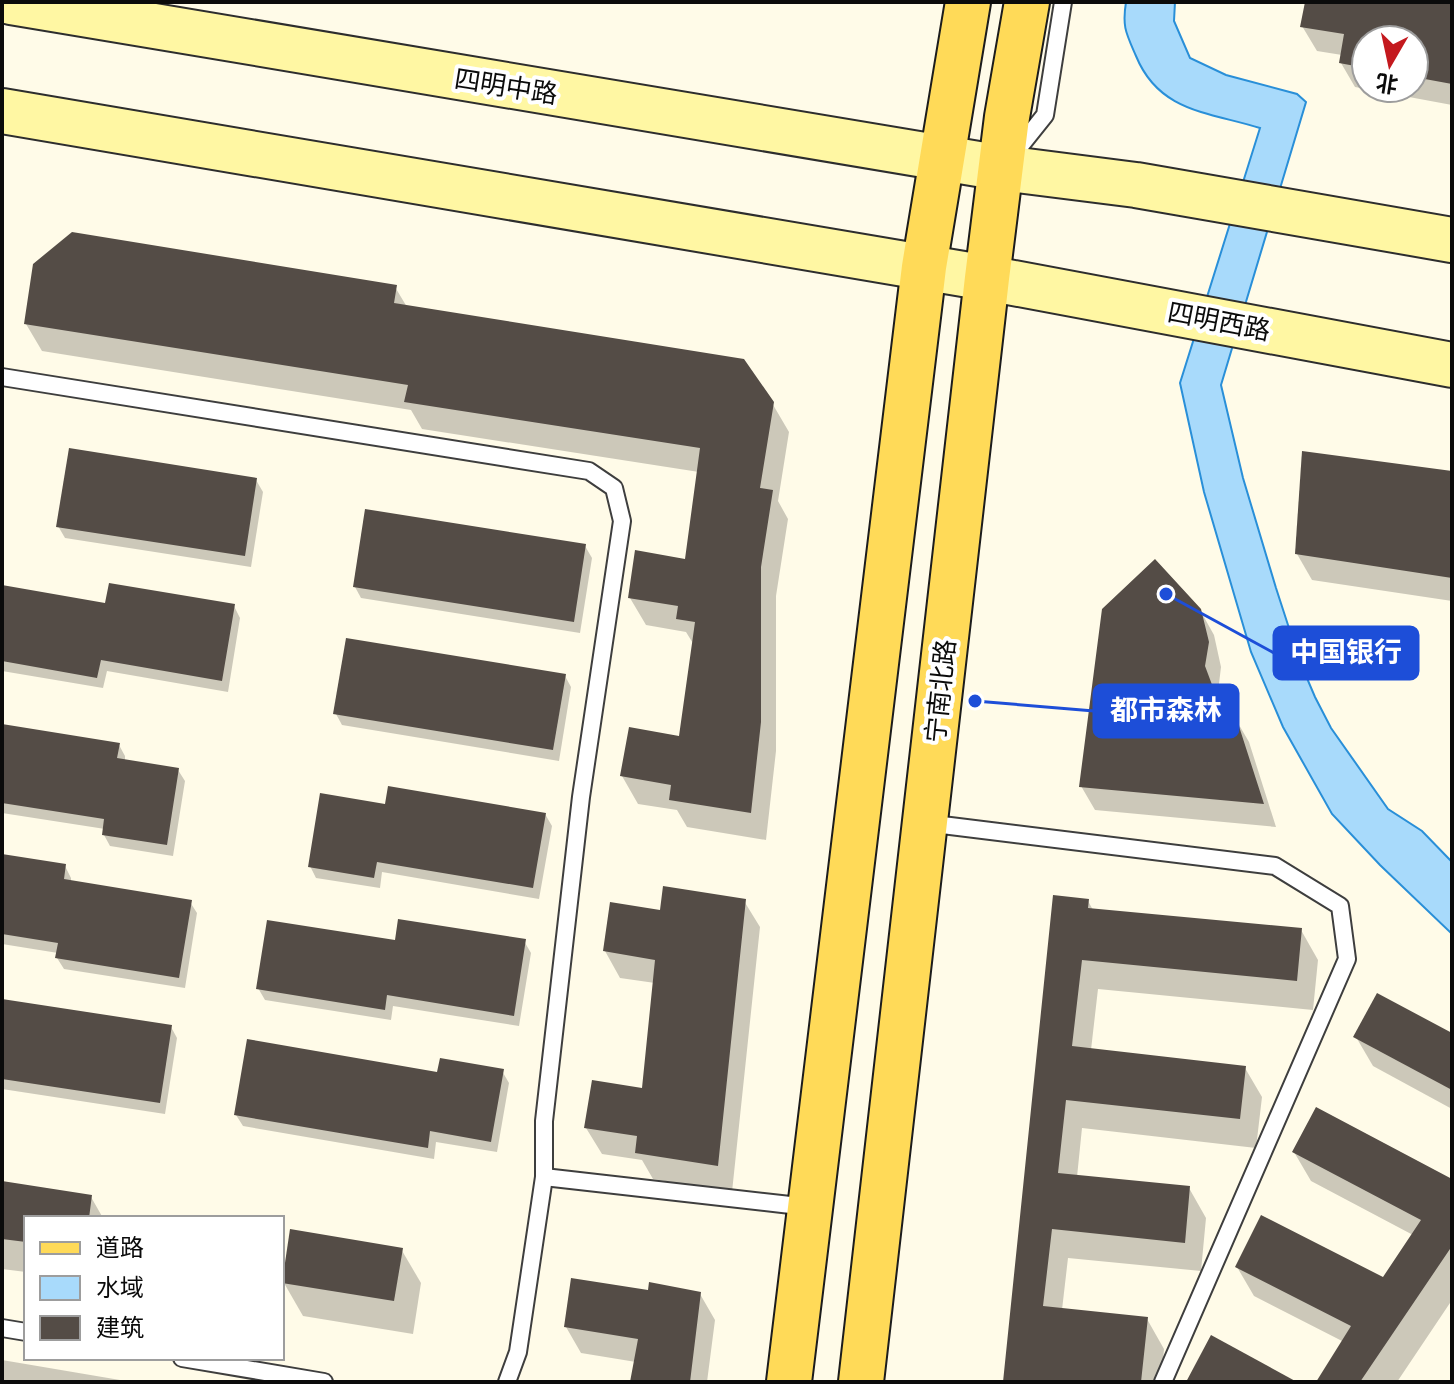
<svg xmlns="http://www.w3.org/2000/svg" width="1454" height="1384" font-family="Merriweather,'Noto Sans SC',serif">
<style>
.water{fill:#a8dafb;stroke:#298fd8;stroke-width:2}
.shadow{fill:#0003;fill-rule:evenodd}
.building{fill:#544c46}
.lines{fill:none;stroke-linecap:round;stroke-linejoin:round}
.lane-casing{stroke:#3e3e3e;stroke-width:20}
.secondary-casing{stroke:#2d2d2d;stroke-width:48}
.primary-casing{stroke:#1c1c1c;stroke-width:48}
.lane{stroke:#fff;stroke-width:16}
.secondary{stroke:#fff7a3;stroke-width:44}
.primary{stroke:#ffda58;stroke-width:44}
.labels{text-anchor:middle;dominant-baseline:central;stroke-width:8;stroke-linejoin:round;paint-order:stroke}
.street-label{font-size:26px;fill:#0b0b0b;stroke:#fff}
.leader{fill:none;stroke:#1d4ed8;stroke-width:3}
.callout-dot{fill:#1d4ed8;stroke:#fff;stroke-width:3}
.callout{fill:#1d4ed8;stroke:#1d4ed8;stroke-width:3}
.callout-label{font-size:28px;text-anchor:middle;font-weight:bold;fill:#fff}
</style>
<rect width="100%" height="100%" fill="#fffbe8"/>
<path class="water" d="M1126 2H1175L1174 21 1190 58 1226 75 1297 94 1306 102 1221 385 1243 478 1276 588 1300 662 1315 697 1331 728 1388 809 1422 831 1452 862V934L1380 865 1332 814 1283 727 1251 652 1204 492 1180 383 1260 128C1208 112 1159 112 1136 56 1126 33 1122 27 1126 2Z"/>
<g class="shadow">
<path d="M1307 2H1452V105L1355 87 1341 63 1342 55 1317 51 1302 26ZM1366 40H1414V88H1366Z"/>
<polygon points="395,287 407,307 772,403 789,432 778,501 788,519 776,596 776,751 766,840 687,827 677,810 638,804 622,776 680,738 694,645 686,632 646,625 630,598 686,561 699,472 422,429 411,410 42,351 26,324"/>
<polygon points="1452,473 1452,601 1312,580 1297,554"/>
<polygon points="256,480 263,492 251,567 65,538 58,526"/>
<polygon points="585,546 592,558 580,633 361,598 355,587"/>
<polygon points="2,587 107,605 234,606 240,618 228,692 107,671 103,688 2,671"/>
<polygon points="1200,610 1214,635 1221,667 1218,692 1227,717 1235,718 1249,742 1276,827 1095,810 1081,786"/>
<polygon points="565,676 571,687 559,761 342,725 336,714"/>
<polygon points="2,726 119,745 125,756 125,761 178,770 185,781 173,856 110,846 104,835 105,829 2,813"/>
<polygon points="387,806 545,814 552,826 539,899 382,872 380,888 316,878 310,866"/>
<polygon points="2,856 65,866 71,878 71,883 190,902 197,913 185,988 64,969 57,958 58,953 2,944"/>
<polygon points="744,901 760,927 732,1192 653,1179 642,1160 602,1154 586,1128 644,1090 655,983 620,978 605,951 662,912"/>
<polygon points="1088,901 1093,910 1301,930 1318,960 1313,1010 1098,989 1091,1050 1245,1068 1262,1097 1256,1148 1082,1128 1077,1177 1189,1188 1206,1218 1201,1271 1068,1258 1062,1310 1147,1319 1164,1349 1161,1382 1005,1382"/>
<polygon points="524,941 531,953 519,1026 393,1006 391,1020 265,1000 258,988 396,942"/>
<polygon points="2,1001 171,1027 177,1038 165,1114 2,1089"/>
<polygon points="1452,1035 1452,1109 1373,1066 1356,1037"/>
<polygon points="502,1071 509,1083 497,1152 436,1142 434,1159 243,1126 236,1115 439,1074"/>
<polygon points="1294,1152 1449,1180 1452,1175 1452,1300 1397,1382 1318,1382 1344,1342 1254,1296 1237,1267 1384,1280 1413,1235 1311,1181"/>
<polygon points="2,1183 91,1197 103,1218 26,1218 26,1272 2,1269"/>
<polygon points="401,1249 421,1283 413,1334 303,1316 284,1283"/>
<polygon points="649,1292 700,1294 715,1320 707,1382 632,1382 636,1362 581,1353 566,1327"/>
<polygon points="2,1360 120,1380 121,1382 2,1382"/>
</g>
<g class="building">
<polygon points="1305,2 1452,2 1452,84 1414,77 1414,40 1366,40 1366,68 1339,63 1344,34 1300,27"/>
<polygon points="72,232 397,285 394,303 744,359 774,402 760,488 773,490 761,567 761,722 751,813 669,800 671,785 620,776 629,727 679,736 695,622 676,619 678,606 628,598 635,550 685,559 700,448 404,402 408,385 24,324 33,264"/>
<polygon points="69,448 257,478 245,556 56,527"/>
<polygon points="1302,451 1452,471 1452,578 1295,554"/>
<polygon points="365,509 586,544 574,622 353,587"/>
<polygon points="1155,559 1201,609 1209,642 1205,666 1223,714 1236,717 1264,804 1079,787 1102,609"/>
<polygon points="109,583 235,604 222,681 101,660 97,678 2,661 2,585 105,603"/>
<polygon points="346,638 566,674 553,750 333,714"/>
<polygon points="2,724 120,743 117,758 179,768 167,845 102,835 104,819 2,803"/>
<polygon points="388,786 546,813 533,888 377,862 374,878 308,867 320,793 385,804"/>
<polygon points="2,854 66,864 64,879 192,900 179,978 55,958 58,943 2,934"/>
<polygon points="663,886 746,899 718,1166 635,1153 637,1136 584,1128 592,1080 642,1088 655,960 603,951 610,902 660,910"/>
<polygon points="1053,895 1089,899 1088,908 1302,928 1297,981 1082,960 1072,1046 1246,1066 1240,1119 1066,1100 1058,1173 1190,1186 1185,1243 1052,1229 1043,1306 1148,1317 1141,1382 1003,1382"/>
<polygon points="398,919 526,939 514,1016 387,995 385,1010 256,989 267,920 395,940"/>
<polygon points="1377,993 1452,1033 1452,1090 1353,1037"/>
<polygon points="2,999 172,1025 160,1103 2,1079"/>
<polygon points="247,1039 437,1072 440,1058 504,1069 491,1142 430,1131 428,1148 234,1115"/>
<polygon points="1316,1107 1452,1179 1452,1246 1360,1382 1316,1382 1351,1326 1235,1267 1261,1215 1383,1277 1421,1220 1292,1152"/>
<polygon points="2,1181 92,1195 89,1218 26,1218 26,1242 2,1239"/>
<polygon points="290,1229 403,1248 394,1301 282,1283"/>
<polygon points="571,1278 648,1290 649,1282 701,1292 690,1382 630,1382 638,1339 564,1327"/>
<polygon points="1211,1335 1297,1382 1186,1382"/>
</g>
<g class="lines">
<g class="lane-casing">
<g id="lane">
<polyline points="1013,155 1045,115 1063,2"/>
<polyline points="2,377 589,471 614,488 622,521 581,797 544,1121 544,1177 518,1352 507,1382"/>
<polyline points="926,823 1275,866 1340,906 1347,959 1163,1382"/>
<polyline points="544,1177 808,1207"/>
<polyline points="2,1328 26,1332"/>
<polyline points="182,1358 324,1382"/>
</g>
</g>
<g class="secondary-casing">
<g id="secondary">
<polyline points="11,2 1002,168 1136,185 1452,240"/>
<polyline points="2,111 987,278 1452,365"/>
</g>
</g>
<g class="primary-casing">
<g id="primary">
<polyline points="789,1382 924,267 968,2"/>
<polyline points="861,1382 987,278 1007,117 1027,2"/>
</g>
</g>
<use href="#lane" class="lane"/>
<use href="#secondary" class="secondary"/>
<use href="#primary" class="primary"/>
</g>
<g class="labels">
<g class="street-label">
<text transform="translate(506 86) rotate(9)">四明中路</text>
<text transform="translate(1219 321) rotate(11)">四明西路</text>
<text transform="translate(940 691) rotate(-84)">宁南北路</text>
</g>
</g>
<path class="leader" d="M1166 594L1274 653M975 701L1094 711"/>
<g class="callout-dot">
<circle cx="1166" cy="594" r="8"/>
<circle cx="975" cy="701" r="8"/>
</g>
<g class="callout">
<rect x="1274" y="627" width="144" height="52" rx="8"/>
<rect x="1094" y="685" width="144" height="52" rx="8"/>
</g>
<g class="callout-label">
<text x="1346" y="662">中国银行</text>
<text x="1166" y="720">都市森林</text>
</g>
<rect width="1454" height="1384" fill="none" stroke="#0b0b0b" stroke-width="8"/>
<rect x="24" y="1216" width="260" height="144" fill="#ffffff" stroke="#9d9d9d" stroke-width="2"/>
<rect x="40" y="1242" width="40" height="12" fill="#ffda58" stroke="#9d9d9d" stroke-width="2"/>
<text x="96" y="1256" font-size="24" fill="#0b0b0b">道路</text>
<rect x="40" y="1276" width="40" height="24" fill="#a8dafb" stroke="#9d9d9d" stroke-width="2"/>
<text x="96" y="1296" font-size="24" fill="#0b0b0b">水域</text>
<rect x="40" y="1316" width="40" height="24" fill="#544c46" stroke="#9d9d9d" stroke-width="2"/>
<text x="96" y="1336" font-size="24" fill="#0b0b0b">建筑</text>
<g transform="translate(1390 64) rotate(189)"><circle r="38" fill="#ffffff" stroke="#9d9d9d" stroke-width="2"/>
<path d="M0-6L14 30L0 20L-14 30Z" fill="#c4191e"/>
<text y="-12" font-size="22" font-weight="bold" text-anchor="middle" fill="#0b0b0b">北</text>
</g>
</svg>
